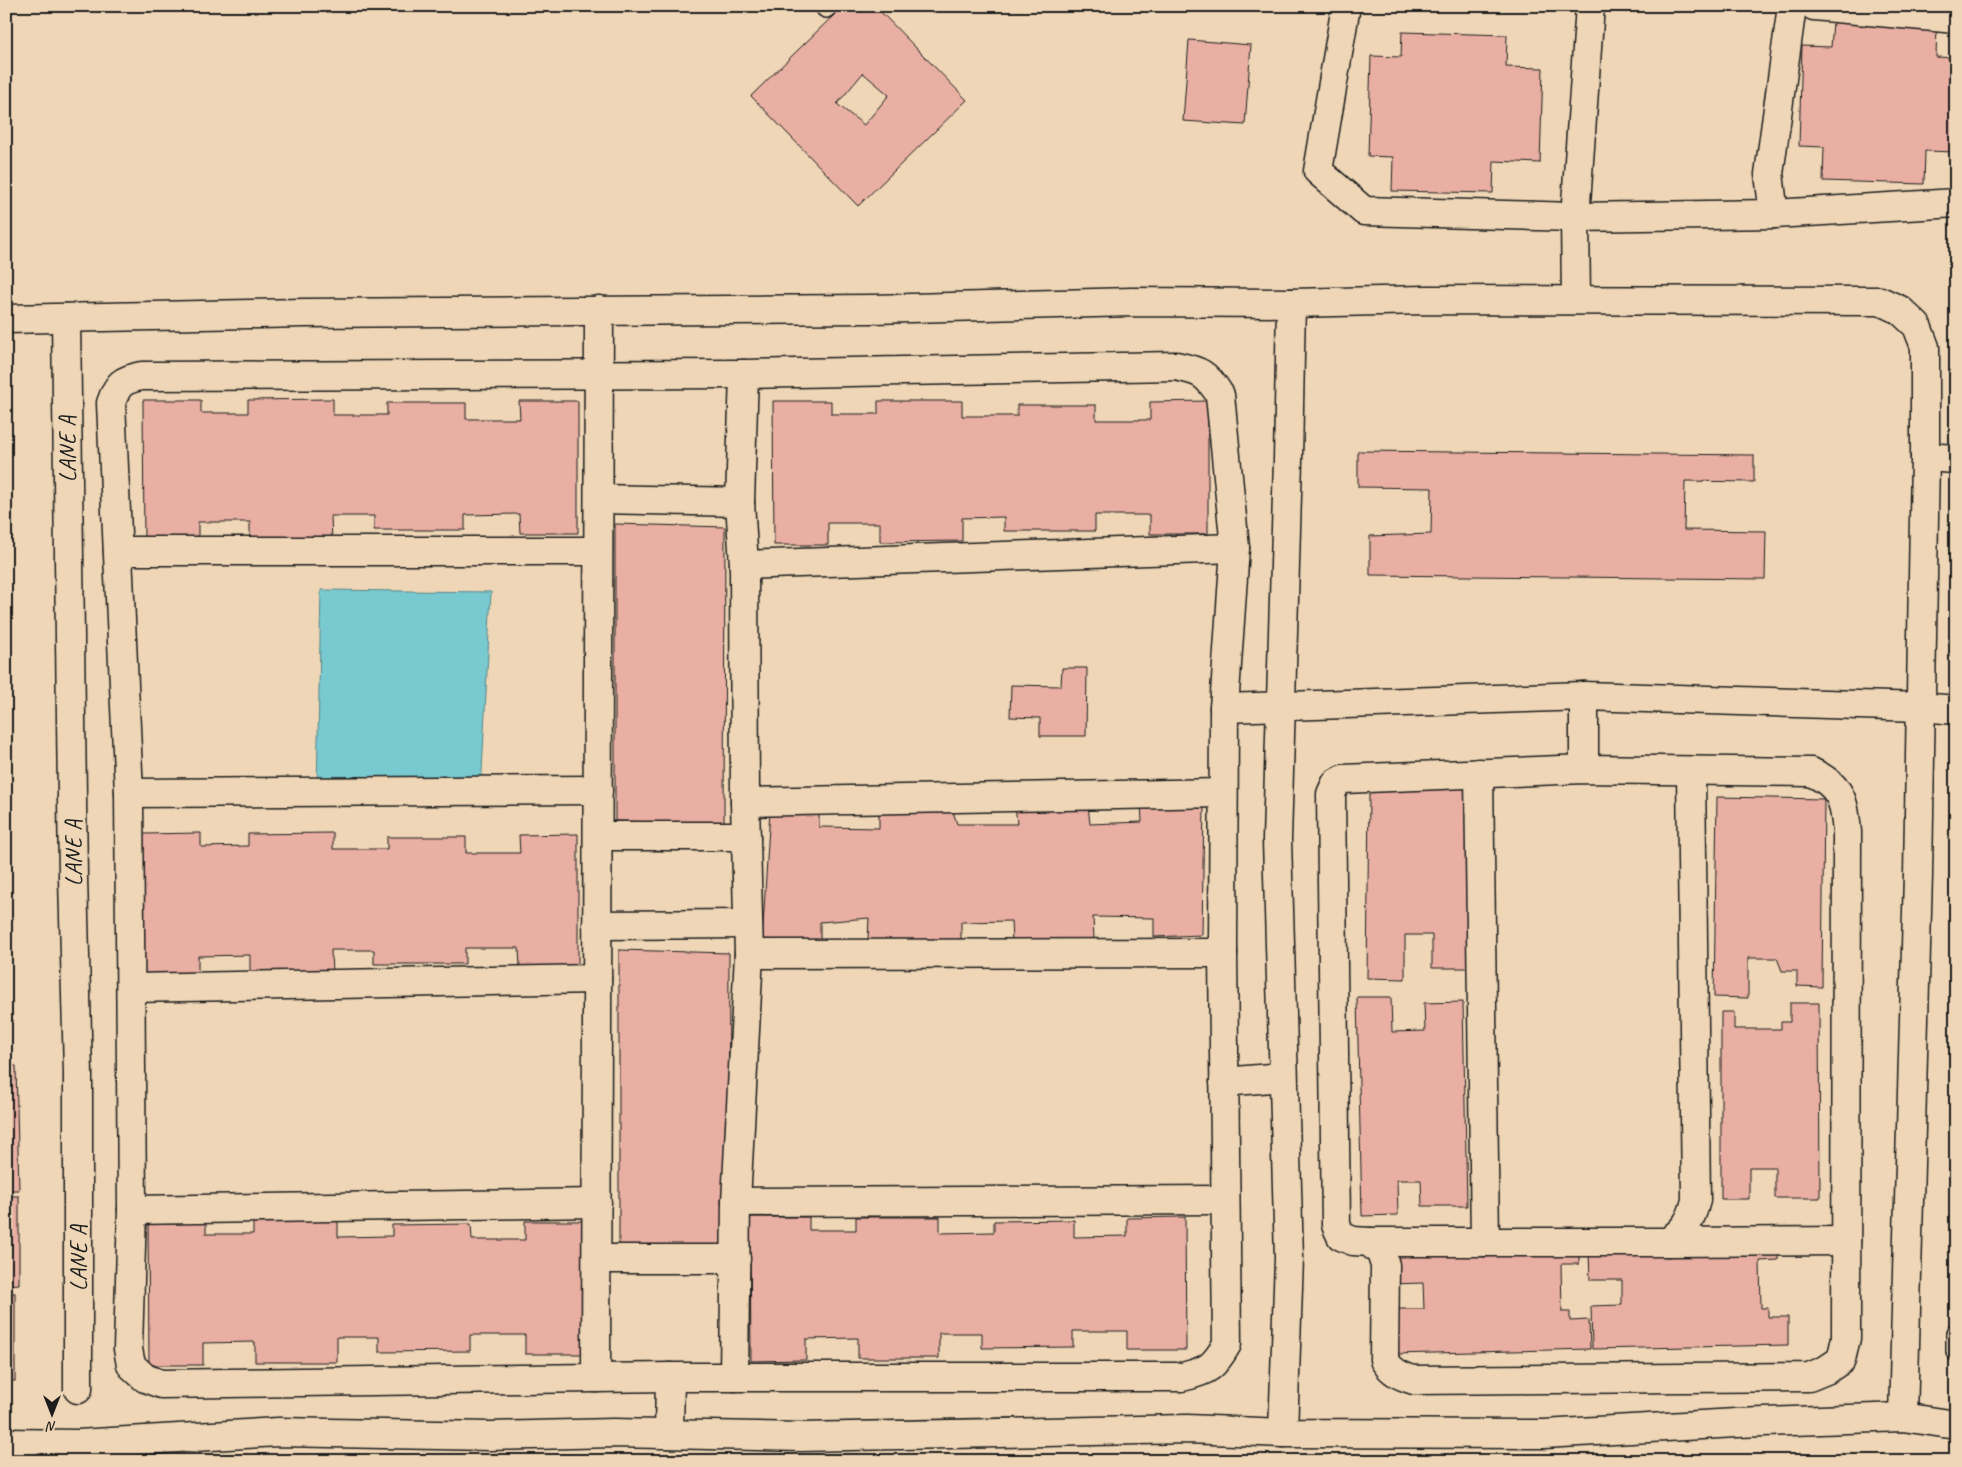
<svg xmlns="http://www.w3.org/2000/svg" width="1962" height="1467" font-family="Caveat,sans-serif">
<style>
.built{fill:#eccab0}
.water{fill:#79cad0;stroke:#548488}
.building{fill:#e9afa3;stroke:#1c1c1c;fill-rule:evenodd}
.lines{fill:none;stroke-linecap:round;stroke-linejoin:round}
.service-casing{stroke:#1c1c1c;stroke-width:22}
.minor-casing{stroke:#1c1c1c;stroke-width:31}
.service{stroke:#eed6b6;stroke-width:19}
.minor{stroke:#eed6b6;stroke-width:28}
.labels{text-anchor:middle;dominant-baseline:central;stroke-width:4;stroke-linejoin:round;paint-order:stroke}
.street-label{font-size:24px;fill:#1c1c1c;stroke:#eed6b6}
</style>
<rect width="100%" height="100%" fill="#eed6b6"/>
<filter id="ink" filterUnits="userSpaceOnUse"><feTurbulence type="fractalNoise" baseFrequency=".02" numOctaves="2"/><feDisplacementMap in="SourceGraphic" scale="10" xChannelSelector="R" yChannelSelector="G"/><feConvolveMatrix kernelMatrix="1 2 1 2 8 2 1 2 1" color-interpolation-filters="sRGB"/></filter>
<g filter="url(#ink)">
<polygon class="built" points="1733,1454 1822,1461 648,1461"/>
<polygon class="water" points="321,590 491,592 481,791 317,792"/>
<g class="building">
<path d="M843 6H875L967 100 858 206 751 96ZM863 73 889 95 864 125 837 104Z"/>
<polygon points="1833,22 1937,25 1936,57 1956,58 1956,152 1925,151 1924,184 1823,181 1824,147 1799,146 1802,46 1831,47"/>
<polygon points="1402,32 1507,35 1506,67 1543,68 1540,163 1494,161 1493,193 1392,191 1393,157 1368,156 1371,56 1401,57"/>
<polygon points="1189,40 1251,45 1245,125 1183,121"/>
<polygon points="333,399 333,415 387,415 387,403 466,403 466,419 520,419 519,401 578,401 578,533 520,533 519,514 465,515 465,530 374,530 374,516 331,516 332,541 250,541 250,522 198,522 198,544 144,544 143,400 201,400 201,413 248,413 248,400"/>
<polygon points="773,401 831,401 831,414 878,414 878,401 962,401 962,416 1017,416 1017,405 1096,405 1096,420 1150,420 1150,402 1208,401 1208,534 1150,534 1150,515 1095,515 1095,531 1004,531 1004,517 962,518 962,541 880,542 880,523 828,523 828,545 774,545"/>
<polygon points="1358,451 1754,455 1754,482 1685,481 1684,530 1766,531 1765,579 1370,575 1370,536 1431,534 1432,488 1358,487"/>
<polygon points="615,524 725,527 724,823 615,821"/>
<polygon points="1062,668 1087,668 1086,736 1040,736 1040,718 1010,717 1011,685 1061,686"/>
<polygon points="1471,778 1470,968 1432,968 1432,935 1405,935 1405,979 1367,978 1369,795 1387,784"/>
<polygon points="1717,797 1824,799 1822,987 1797,986 1797,971 1782,971 1777,958 1748,958 1748,998 1714,997"/>
<polygon points="1141,803 1204,803 1202,935 1154,937 1154,918 1093,917 1094,940 1012,941 1011,921 961,922 961,942 882,945 868,939 869,918 820,922 820,945 762,943 770,810 819,810 819,827 879,828 879,807 951,805 957,824 1017,824 1015,805 1088,805 1090,824 1142,822"/>
<polygon points="201,833 201,847 248,846 248,834 333,833 333,849 387,849 387,837 466,837 466,853 520,853 519,835 578,834 578,967 520,967 519,948 465,948 465,964 374,964 374,950 331,950 332,974 250,975 250,955 198,956 198,977 144,978 143,834"/>
<polygon points="619,950 729,953 728,1248 619,1246"/>
<polygon points="1357,997 1391,997 1392,1032 1425,1031 1424,1003 1463,1002 1467,1206 1422,1206 1421,1180 1397,1180 1398,1215 1362,1216"/>
<polygon points="1790,1003 1819,1003 1820,1198 1775,1198 1775,1167 1749,1167 1749,1199 1721,1199 1721,1012 1734,1012 1734,1029 1781,1029 1781,1022 1790,1022"/>
<polygon points="6,1065 16,1066 19,1190 6,1190"/>
<polygon points="6,1196 19,1196 19,1284 6,1285"/>
<polygon points="750,1217 809,1217 809,1230 856,1230 856,1217 940,1217 940,1233 994,1232 994,1221 1074,1220 1074,1237 1127,1236 1127,1218 1185,1217 1186,1350 1127,1350 1127,1331 1073,1331 1073,1347 982,1348 982,1333 939,1333 939,1358 858,1358 858,1338 806,1339 806,1360 751,1361"/>
<polygon points="148,1221 206,1221 206,1234 253,1234 253,1221 338,1221 338,1237 392,1236 392,1225 471,1224 472,1240 525,1240 525,1221 583,1221 583,1354 525,1354 525,1335 470,1335 470,1351 379,1352 379,1337 337,1337 337,1362 255,1362 255,1342 203,1343 203,1365 149,1365"/>
<polygon points="1778,1248 1778,1260 1760,1261 1761,1308 1768,1308 1768,1317 1788,1317 1788,1345 1592,1349 1591,1306 1622,1305 1622,1280 1590,1280 1589,1252"/>
<polygon points="1579,1252 1579,1264 1561,1264 1562,1312 1570,1312 1570,1321 1589,1320 1590,1349 1394,1354 1393,1309 1424,1309 1423,1283 1391,1284 1390,1255"/>
<rect x="6" y="1293" width="9" height="88"/>
</g>
<g class="lines">
<g class="service-casing">
<g id="service">
<polyline points="826,8 827,6"/>
<polyline points="1956,1333 1956,1351"/>
</g>
</g>
<g class="minor-casing">
<g id="minor">
<polyline points="1346,6 1318,171 1364,211 1575,217 1774,214 1956,203"/>
<polyline points="1814,6 1956,19"/>
<polyline points="1774,214 1769,174 1792,6"/>
<polyline points="1576,300 1575,217 1590,6"/>
<polyline points="66,318 73,877 78,1073 78,1389"/>
<polyline points="6,319 304,313 873,309 1132,302 1291,303 1425,300 1880,301 1900,310 1917,326 1925,347 1925,457 1918,875 1903,1417"/>
<path d="M1176 366C1200 371 1206 373 1220 395L1235 548 1224 708 1223 953 1227 1344C1214 1367 1208 1371 1182 1377H670L161 1384 145 1378 131 1365 128 1349 132 1210 129 793 111 403C118 383 121 381 141 376L744 374Z"/>
<polyline points="744,374 740,502 744,565 745,802 749,954"/>
<polyline points="1925,457 1956,459"/>
<polyline points="599,499 740,502"/>
<polyline points="118,551 598,551"/>
<polyline points="744,565 1235,548"/>
<polyline points="1224,708 1584,696 1921,707 1956,710"/>
<path d="M1584 769 1343 779 1336 783 1331 794 1336 1225 1341 1236 1353 1241 1370 1242 1381 1253 1385 1265 1384 1360C1392 1372 1400 1376 1414 1380L1809 1377 1826 1370 1841 1360 1846 1338 1847 832C1844 801 1842 786 1811 772L1584 769V696"/>
<polyline points="1479,773 1485,1242"/>
<polyline points="129,793 598,790"/>
<polyline points="745,802 1223,793"/>
<polyline points="598,836 746,836"/>
<polyline points="597,925 748,924"/>
<polyline points="131,988 597,979"/>
<polyline points="1224,1082 1283,1077"/>
<polyline points="736,1202 1225,1200"/>
<polyline points="132,1210 597,1203"/>
<path d="M1370 1242H1668C1685 1229 1691 1221 1696 1200L1691 771"/>
<polyline points="1668,1242 1846,1241"/>
<polyline points="597,1259 736,1259"/>
<polyline points="734,1377 736,1202 749,954 1223,953"/>
<polyline points="596,1378 599,310"/>
<polyline points="1283,1433 1289,1258 1277,840 1288,460 1291,303"/>
<polyline points="669,1434 670,1377"/>
<polyline points="6,1443 78,1444 278,1432 490,1436 613,1433 801,1437 1187,1429 1283,1433 1544,1434 1736,1423 1903,1417 1956,1425"/>
</g>
</g>
<use href="#service" class="service"/>
<use href="#minor" class="minor"/>
</g>
</g>
<g class="labels">
<g class="street-label">
<text transform="translate(67 449) rotate(-91)">LANE A</text>
<text transform="translate(73 853) rotate(-91)">LANE A</text>
<text transform="translate(78 1258) rotate(-90)">LANE A</text>
</g>
</g>
<rect width="1962" height="1467" fill="none" stroke="#eed6b6" stroke-width="25"/>
<rect x="12" y="12" width="1937" height="1442" fill="none" stroke="#1c1c1c" stroke-width="2" filter="url(#ink)"/>
<g transform="translate(52 1414) rotate(180)" stroke="#eed6b6" stroke-width="4" paint-order="stroke">
<path d="M0-4L9 19L0 12L-9 19Z" fill="#1c1c1c"/>
<text y="-8" font-size="14" font-weight="bold" text-anchor="middle" fill="#1c1c1c">N</text>
</g>
</svg>
